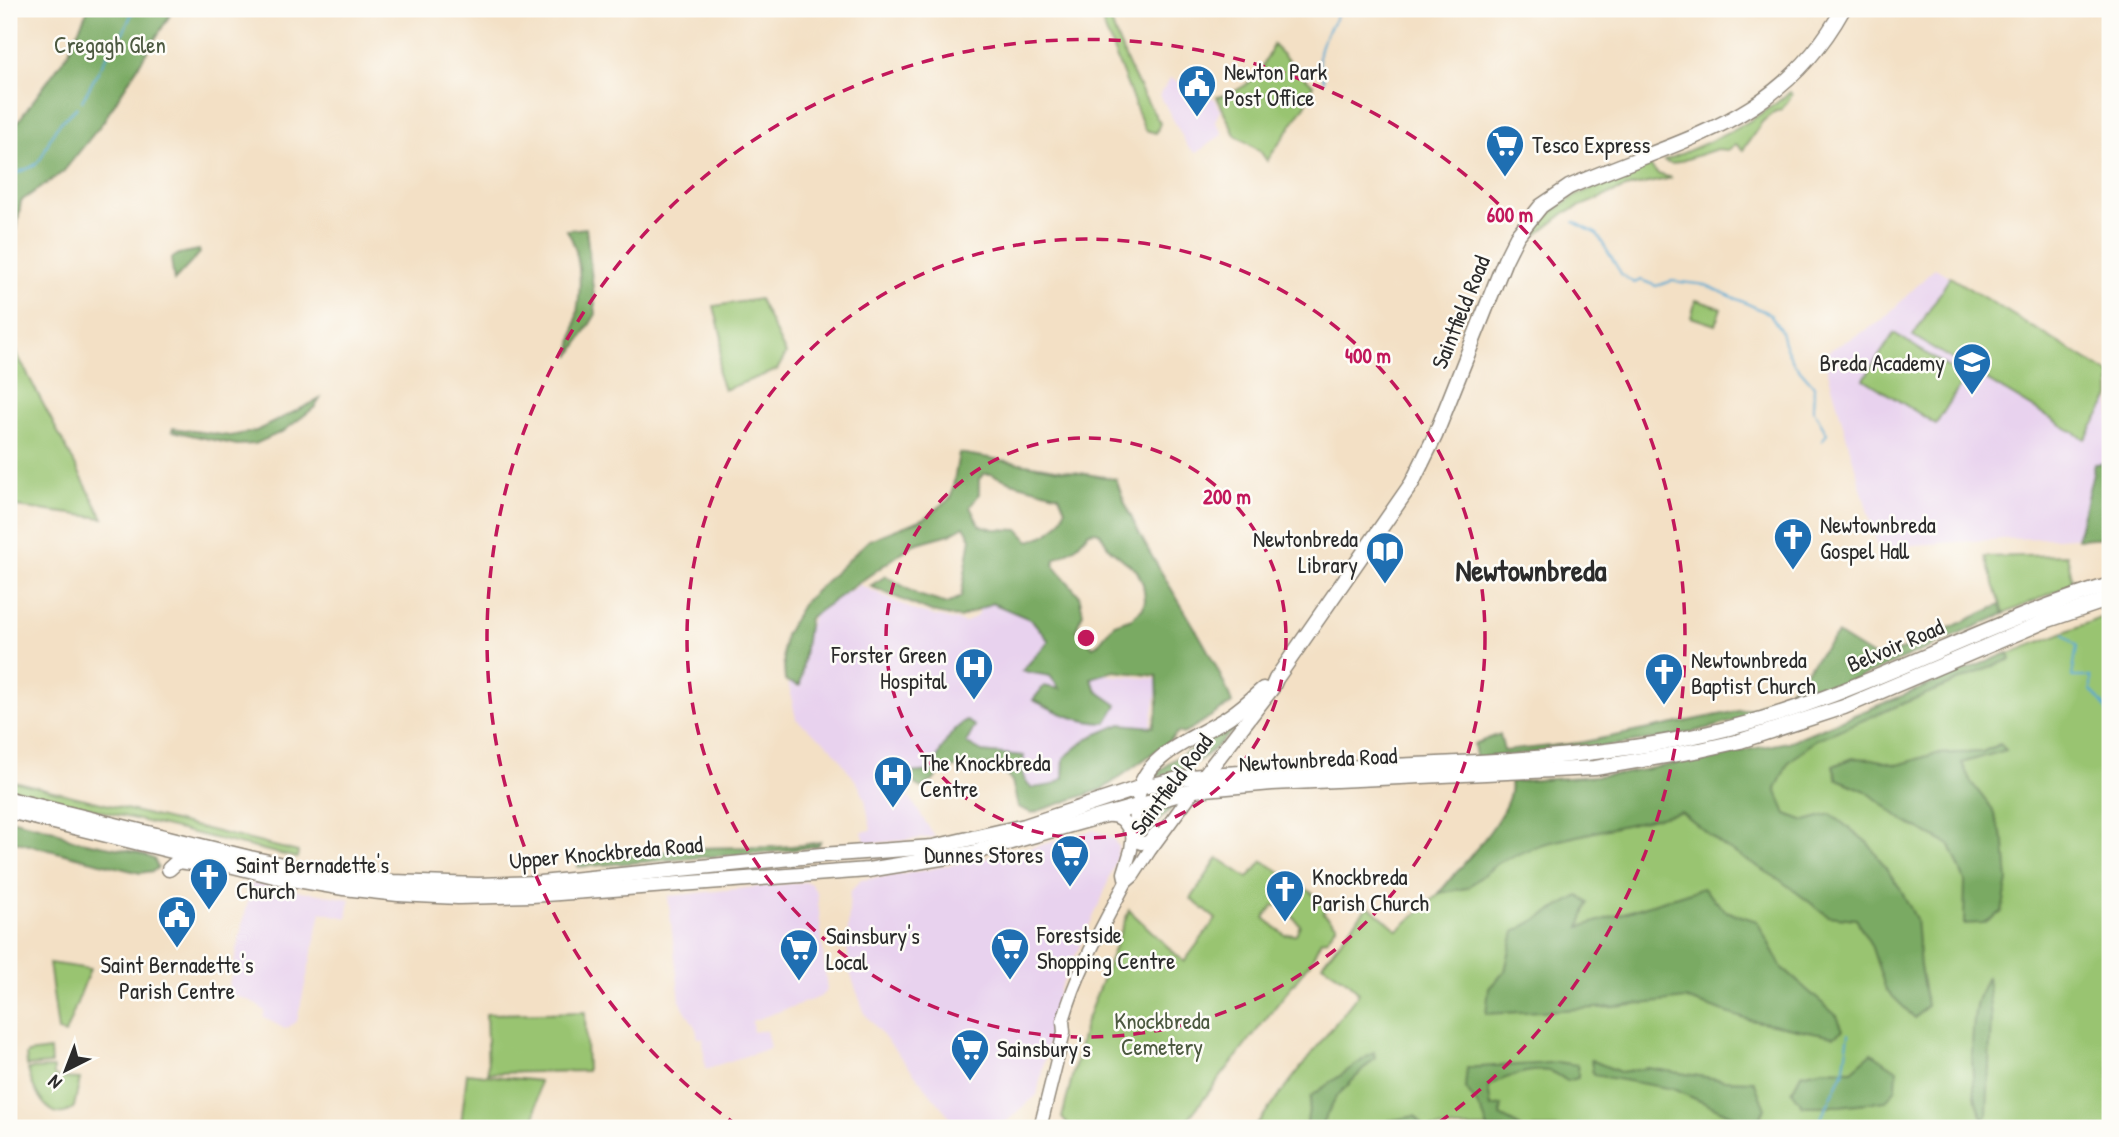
<svg xmlns="http://www.w3.org/2000/svg" width="2119" height="1137" font-family="'Patrick Hand',sans-serif">
<style>
.built{fill:#e8d2ee}
.green{fill:#99c471;stroke:#62784e;stroke-width:2;fill-rule:evenodd}
.forest{fill:#7aaa63;stroke:#526a47;stroke-width:2;fill-rule:evenodd}
.lines{fill:none;stroke-linecap:round;stroke-linejoin:round}
.stream{stroke:#56a7d1;stroke-width:2}
.primary-casing{stroke:#8f8678;stroke-width:15}
.highway-casing{stroke:#8f8678;stroke-width:17}
.primary{stroke:#fff;stroke-width:12}
.highway{stroke:#fff;stroke-width:14}
.ring{fill:none;stroke:#c2185b;stroke-width:3.5;stroke-dasharray:12 9}
.labels{text-anchor:middle;dominant-baseline:central;stroke-width:5;stroke-linejoin:round;paint-order:stroke}
.park-label{font-size:23px;fill:#4c5940;stroke:#fdfcf7}
.poi-label{font-size:23px;fill:#2b2b2b;stroke:#fdfcf7;text-anchor:start}
.street-label{font-size:23px;fill:#2b2b2b;stroke:#fdfcf7}
.district-label{font-size:30px;font-weight:bold;fill:#2b2b2b;stroke:#fdfcf7}
.centre{fill:#c2185b;stroke:#fdfcf7;stroke-width:3.5}
.ring-label{font-size:21px;text-anchor:middle;font-weight:bold;fill:#c2185b;stroke:#fdfcf7;stroke-width:5;stroke-linejoin:round;paint-order:stroke}
</style>
<rect width="100%" height="100%" fill="#fdfcf7"/>
<filter id="ink" filterUnits="userSpaceOnUse"><feTurbulence type="fractalNoise" baseFrequency=".0143" numOctaves="2"/><feDisplacementMap in="SourceGraphic" scale="14" xChannelSelector="R" yChannelSelector="G"/><feConvolveMatrix kernelMatrix="1 2 1 2 8 2 1 2 1" color-interpolation-filters="sRGB"/></filter>
<filter id="wash" filterUnits="userSpaceOnUse"><feTurbulence type="fractalNoise" baseFrequency=".00686" numOctaves="4" result="noise"/><feDisplacementMap in="SourceGraphic" scale="28" xChannelSelector="R" yChannelSelector="G"/><feGaussianBlur stdDeviation="1.57" result="paint"/><feColorMatrix in="noise" values="0 0 0 0 0 0 0 0 0 0 0 0 0 0 0 0 0 1.4 0 .05"/><feComposite in="paint" operator="in"/></filter>
<g filter="url(#wash)">
<rect width="100%" height="100%" fill="#f3e0c5"/>
<g class="built">
<polygon points="1170,78 1215,99 1220,110 1215,121 1223,134 1196,153 1188,147 1160,95"/>
<polygon points="1935,268 2110,374 2110,537 2002,539 1901,546 1879,551 1823,354 1880,322"/>
<polygon points="860,585 918,612 965,623 978,615 985,596 1049,624 1107,675 1159,679 1150,730 1064,785 1024,805 1012,771 995,765 941,763 931,778 913,779 905,790 935,837 866,844 862,832 871,830 865,799 858,784 831,747 796,719 788,682 815,611"/>
<polygon points="1094,830 1113,838 1118,847 1117,857 1102,898 1059,990 1037,1095 999,1128 959,1128 865,1014 850,973 847,947 850,892 861,880 904,874 1012,853"/>
<polygon points="804,882 810,883 817,892 827,990 820,997 752,1021 753,1032 766,1030 770,1048 705,1069 703,1038 698,1038 696,1029 680,1001 668,896"/>
<polygon points="252,883 350,899 347,918 321,912 297,1021 285,1029 263,1017 265,1011 251,1001 227,993"/>
</g>
<g class="green">
<path d="M1097 9H1107C1119 49 1138 88 1160 123L1156 133 1145 130Z"/>
<path d="M1273 45 1313 85 1306 104 1267 161 1260 151 1235 135 1217 97C1247 91 1261 74 1273 45Z"/>
<path d="M1790 92 1792 95 1782 109 1774 112 1762 122 1743 150 1736 144 1728 150 1717 149 1672 164 1665 162 1664 161C1710 142 1752 125 1790 92Z"/>
<path d="M1650 166 1658 174 1672 178 1625 188 1566 212 1524 245C1555 195 1598 186 1650 166Z"/>
<polygon points="1950,277 2110,374 2110,397 2085,439 1913,336"/>
<polygon points="759,299 786,354 777,370 724,390 718,373 722,338 714,306"/>
<polygon points="1696,300 1721,308 1715,325 1691,317"/>
<polygon points="1894,333 1965,378 1936,424 1864,379"/>
<polygon points="9,339 103,518 9,506"/>
<polygon points="2067,555 2072,578 2068,586 2004,614 1985,557"/>
<polygon points="2110,614 2110,1128 1254,1128 1359,993 1350,983 1322,964 1368,906 1398,930 1486,852 1657,797 1829,725"/>
<polygon points="9,780 298,852 297,858 9,789"/>
<path d="M1218 858 1248 878 1263 861 1311 892 1325 909 1323 913 1337 925 1327 939 1321 940 1311 961 1181 1128H1071L1062 1118 1085 1024 1129 910 1184 962 1216 919 1191 899ZM1283 905 1300 925 1296 934 1285 935 1264 918 1273 906Z"/>
<polygon points="49,963 90,969 65,1034 58,1031"/>
<polygon points="585,1012 587,1071 488,1073 486,1014"/>
<polygon points="50,1050 51,1064 27,1066 26,1055 28,1053"/>
<path d="M54 1068V1075L58 1078 80 1079 74 1107C52 1129 31 1088 28 1069Z"/>
<polygon points="467,1073 539,1081 534,1128 503,1128 461,1124"/>
</g>
<g class="forest">
<polygon points="88,9 168,9 170,15 103,122 63,172 21,201 17,227 9,241 9,134 68,53"/>
<path d="M586 228 596 314 570 357C576 316 590 268 567 230Z"/>
<polygon points="199,250 200,253 174,281 171,259 179,254"/>
<polygon points="320,399 315,407 284,431 255,444 237,445 172,431 173,428 230,436 256,431"/>
<path d="M959 453 1116 479C1142 559 1203 624 1232 703L1183 734 1178 732 1167 743 1103 789 1032 813 1018 807 1012 781 995 765 943 768 933 781 921 788 906 778 893 763 908 773 934 771C937 754 951 728 967 721L975 726 966 743 982 752 1024 756C1022 769 1020 781 1033 788L1053 785 1063 778 1064 758 1088 738 1121 724 1153 727 1158 708 1157 676 1114 671 1091 678 1097 691 1117 705 1106 723C1079 723 1057 712 1033 700L1044 686 1060 689 1050 676 1022 671 1049 641 1032 620 992 603 960 618 931 612 870 586 886 576 918 595 947 604 961 597 971 538 964 526 950 534 914 544 809 618 800 686 785 681 783 650 785 635 803 603 869 540 925 518 951 498ZM984 474H991L1011 482 1059 495 1065 509C1061 528 1047 536 1029 541L1019 530 994 529 979 525 970 507 979 494V479ZM1096 531 1100 533 1109 548 1137 571 1143 584 1145 600 1143 608 1132 618 1114 624 1097 645 1093 647 1077 631 1078 624 1083 613 1079 595 1054 566 1055 559 1075 548 1089 532Z"/>
<polygon points="2110,463 2110,537 2077,539 2095,464"/>
<path d="M2000 605 2004 614C1909 657 1814 701 1713 727 1636 747 1555 751 1476 758L1474 744 1500 734 1504 751 1579 743 1753 708 1789 690 1837 634 1879 660Z"/>
<path d="M2008 653 2011 659 1815 740 1788 763 1776 789 1786 814 1805 821 1831 814 1868 843 1900 888 1916 919 1920 966 1927 1005 1915 1018 1886 990 1871 945 1856 919 1828 916 1780 880 1723 846 1681 812 1543 844 1501 861 1467 888 1439 893C1457 870 1517 810 1510 782L1622 774 1788 742Z"/>
<path d="M1235 722 1238 724C1211 755 1194 769 1153 778L1170 762Z"/>
<polygon points="2000,744 2006,750 1962,763 1971,782 1992,809 2005,844 2008,881 2002,912 1983,923 1964,924 1965,881 1950,845 1905,822 1866,791 1837,779 1833,766 1853,758 1873,759 1898,765 1934,754 1982,752"/>
<polygon points="1172,804 1170,810 1144,835 1141,822 1145,813"/>
<polygon points="10,819 54,830 70,839 136,852 154,859 158,868 153,871 140,873 9,840"/>
<path d="M820 842 818 846 783 851 578 867V862C619 858 660 851 701 848 741 846 781 850 820 842Z"/>
<polygon points="1703,888 1726,911 1757,921 1782,968 1837,1016 1843,1030 1834,1036 1745,1019 1686,999 1615,1007 1486,1014 1489,988 1505,971 1514,932 1579,896 1588,903 1580,927"/>
<path d="M1987 976 1991 1018 1987 1114 1983 1119C1969 1098 1971 1032 1976 1006 1978 996 1983 986 1987 976Z"/>
<polygon points="1374,1052 1375,1058 1336,1097 1320,1128 1306,1128 1311,1096"/>
<polygon points="1872,1053 1897,1070 1896,1088 1886,1101 1839,1106 1803,1106 1792,1091 1801,1074 1824,1069 1852,1070"/>
<polygon points="1591,1060 1620,1072 1648,1068 1725,1080 1754,1081 1765,1109 1753,1128 1742,1128 1738,1118 1673,1089 1593,1075"/>
<path d="M1557 1062 1578 1065V1078L1567 1081C1563 1078 1557 1074 1552 1072 1534 1067 1503 1077 1488 1087L1491 1107 1502 1105 1500 1116 1523 1128H1488L1482 1112 1465 1087 1467 1068C1497 1065 1527 1066 1557 1062Z"/>
<polygon points="1415,1116 1426,1128 1384,1128 1388,1121"/>
</g>
<g class="lines">
<g class="stream">
<path d="M1324 81C1323 73 1319 65 1319 58 1317 40 1336 25 1339 9"/>
<polyline points="82,101 110,50 124,31 134,9"/>
<path d="M9 176C48 162 36 164 54 131 59 121 70 115 77 107"/>
<polyline points="1574,222 1597,234 1622,275 1634,283 1641,280 1656,286 1672,281 1706,285 1770,314 1781,331 1784,343 1793,362 1814,386 1813,409 1827,433 1822,441"/>
<polyline points="2064,634 2077,646 2072,677 2091,677 2091,690 2105,707 2110,719"/>
<polyline points="1579,1124 1580,1128"/>
<polyline points="1816,1128 1843,1073 1849,1034"/>
</g>
</g>
</g>
<g filter="url(#ink)">
<g class="lines">
<g class="primary-casing">
<g id="primary">
<path d="M1105 816C1130 814 1124 832 1141 843L1148 842 1156 833"/>
<polyline points="1126,882 1124,873 1131,850 1136,806"/>
<path d="M1040 1128 1064 1032 1063 1021C1077 971 1102 927 1126 882L1133 876 1150 850 1194 790"/>
</g>
</g>
<g class="highway-casing">
<g id="highway">
<path d="M1201 780 1272 688 1276 679 1412 483 1435 436 1505 260 1517 236 1541 206 1569 187C1679 138 1779 125 1843 9"/>
<path d="M1138 795C1146 752 1198 738 1230 716 1242 708 1253 698 1263 689"/>
<path d="M9 799 250 858 321 873 393 882 478 885 540 883 822 855 933 847 1025 826 1139 788 1183 778C1228 772 1274 771 1320 769 1451 763 1581 762 1709 733 1849 702 1973 626 2110 585"/>
<polyline points="9,811 274,876 344,888 398,894 458,897 532,895 868,870 972,853 1194,790 1272,783 1595,768 1700,750 1740,741 1844,707 2048,620 2110,599"/>
<polyline points="169,869 178,861 193,863"/>
</g>
</g>
<use href="#primary" class="primary"/>
<use href="#highway" class="highway"/>
</g>
</g>
<g class="ring">
<circle cx="1086" cy="638" r="200"/>
<circle cx="1086" cy="638" r="399"/>
<path d="M738 1126A599 599 0 1 1 1434 1126"/>
</g>
<defs>
<g id="civic-pin" transform="scale(2.0125)"><path d="M0 17L-7.5 6A9.5 9.5 0 1 1 7.5 6Z" fill="#1f6fb2" stroke="#fdfcf7"/><path d="M-.6-6.5H3V-4.5H.6V-3L4-1V1h2V6H-6V1h2V-1L-.6-3ZM-1.2 2.5V6h2.4V2.5Z" fill="#fff"/></g>
<g id="supermarket-pin" transform="scale(2.0125)"><path d="M0 17L-7.5 6A9.5 9.5 0 1 1 7.5 6Z" fill="#1f6fb2" stroke="#fdfcf7"/><path d="M-6-5.5h2.5l.6 2H6L4.5 2H-2.5L-4.4-4H-6ZM-1.5 3.2a1.3 1.3 0 1 0 .1 0ZM3 3.2a1.3 1.3 0 1 0 .1 0Z" fill="#fff"/></g>
<g id="school-pin" transform="scale(2.0125)"><path d="M0 17L-7.5 6A9.5 9.5 0 1 1 7.5 6Z" fill="#1f6fb2" stroke="#fdfcf7"/><path d="M0-5L7-2L0 1L-7-2ZM-4 1L0 2.5L4 1V4Q0 6-4 4Z" fill="#fff"/></g>
<g id="church-pin" transform="scale(2.0125)"><path d="M0 17L-7.5 6A9.5 9.5 0 1 1 7.5 6Z" fill="#1f6fb2" stroke="#fdfcf7"/><path d="M-1.2-6h2.4v3.5h3.3v2.4h-3.3V6h-2.4V-.1h-3.3v-2.4h3.3Z" fill="#fff"/></g>
<g id="library-pin" transform="scale(2.0125)"><path d="M0 17L-7.5 6A9.5 9.5 0 1 1 7.5 6Z" fill="#1f6fb2" stroke="#fdfcf7"/><path d="M-6-4Q-3-5.5-.7-3.5V5Q-3 3-6 4ZM6-4Q3-5.5 .7-3.5V5Q3 3 6 4Z" fill="#fff"/></g>
<g id="hospital-pin" transform="scale(2.0125)"><path d="M0 17L-7.5 6A9.5 9.5 0 1 1 7.5 6Z" fill="#1f6fb2" stroke="#fdfcf7"/><path d="M-5-5h3v3.5h4V-5h3V5h-3V1.5h-4V5h-3Z" fill="#fff"/></g>
</defs>
<g fill-rule="evenodd">
<use href="#civic-pin" x="1197" y="84"/>
<use href="#supermarket-pin" x="1505" y="144"/>
<use href="#school-pin" x="1972" y="362"/>
<use href="#church-pin" x="1793" y="537"/>
<use href="#library-pin" x="1385" y="551"/>
<use href="#hospital-pin" x="974" y="667"/>
<use href="#church-pin" x="1664" y="672"/>
<use href="#hospital-pin" x="893" y="775"/>
<use href="#supermarket-pin" x="1070" y="854"/>
<use href="#church-pin" x="209" y="877"/>
<use href="#church-pin" x="1285" y="889"/>
<use href="#civic-pin" x="177" y="915"/>
<use href="#supermarket-pin" x="1010" y="947"/>
<use href="#supermarket-pin" x="799" y="948"/>
<use href="#supermarket-pin" x="970" y="1048"/>
</g>
<g class="labels">
<g class="park-label">
<text x="110" y="44">Cregagh Glen</text>
<text x="1162" y="1020">Knockbreda<tspan x="1162" dy="26">Cemetery</tspan></text>
</g>
<g class="poi-label">
<text x="1224" y="71">Newton Park<tspan x="1224" dy="26">Post Office</tspan></text>
<text x="1532" y="144">Tesco Express</text>
<text x="1945" y="362" text-anchor="end">Breda Academy</text>
<text x="1820" y="524">Newtownbreda<tspan x="1820" dy="26">Gospel Hall</tspan></text>
<text x="1358" y="538" text-anchor="end">Newtonbreda<tspan x="1358" dy="26">Library</tspan></text>
<text x="947" y="654" text-anchor="end">Forster Green<tspan x="947" dy="26">Hospital</tspan></text>
<text x="1691" y="659">Newtownbreda<tspan x="1691" dy="26">Baptist Church</tspan></text>
<text x="920" y="762">The Knockbreda<tspan x="920" dy="26">Centre</tspan></text>
<text x="1043" y="854" text-anchor="end">Dunnes Stores</text>
<text x="236" y="864">Saint Bernadette's<tspan x="236" dy="26">Church</tspan></text>
<text x="1312" y="876">Knockbreda<tspan x="1312" dy="26">Parish Church</tspan></text>
<text x="1037" y="934">Forestside<tspan x="1037" dy="26">Shopping Centre</tspan></text>
<text x="826" y="935">Sainsbury's<tspan x="826" dy="26">Local</tspan></text>
<text x="177" y="964" text-anchor="middle">Saint Bernadette's<tspan x="177" dy="26">Parish Centre</tspan></text>
<text x="997" y="1048">Sainsbury's</text>
</g>
<g class="street-label">
<text transform="translate(1460 312) rotate(-68)">Saintfield Road</text>
<text transform="translate(1895 645) rotate(-23)">Belvoir Road</text>
<text transform="translate(1318 759) rotate(-3)">Newtownbreda Road</text>
<text transform="translate(1171 784) rotate(-53)">Saintfield Road</text>
<text transform="translate(606 852) rotate(-5)">Upper Knockbreda Road</text>
</g>
<g class="district-label">
<text x="1531" y="570">Newtownbreda</text>
</g>
</g>
<circle cx="1086" cy="638" r="10" class="centre"/>
<g class="ring-label">
<text x="1510" y="222">600 m</text>
<text x="1368" y="363">400 m</text>
<text x="1227" y="504">200 m</text>
</g>
<rect width="2119" height="1137" fill="none" stroke="#fdfcf7" stroke-width="35"/>
<g transform="translate(66 1070) rotate(222)" stroke="#fdfcf7" stroke-width="5" paint-order="stroke">
<path d="M0-5L12 26L0 18L-12 26Z" fill="#2b2b2b"/>
<text y="-10" font-size="19" font-weight="bold" text-anchor="middle" fill="#2b2b2b">N</text>
</g>
</svg>
